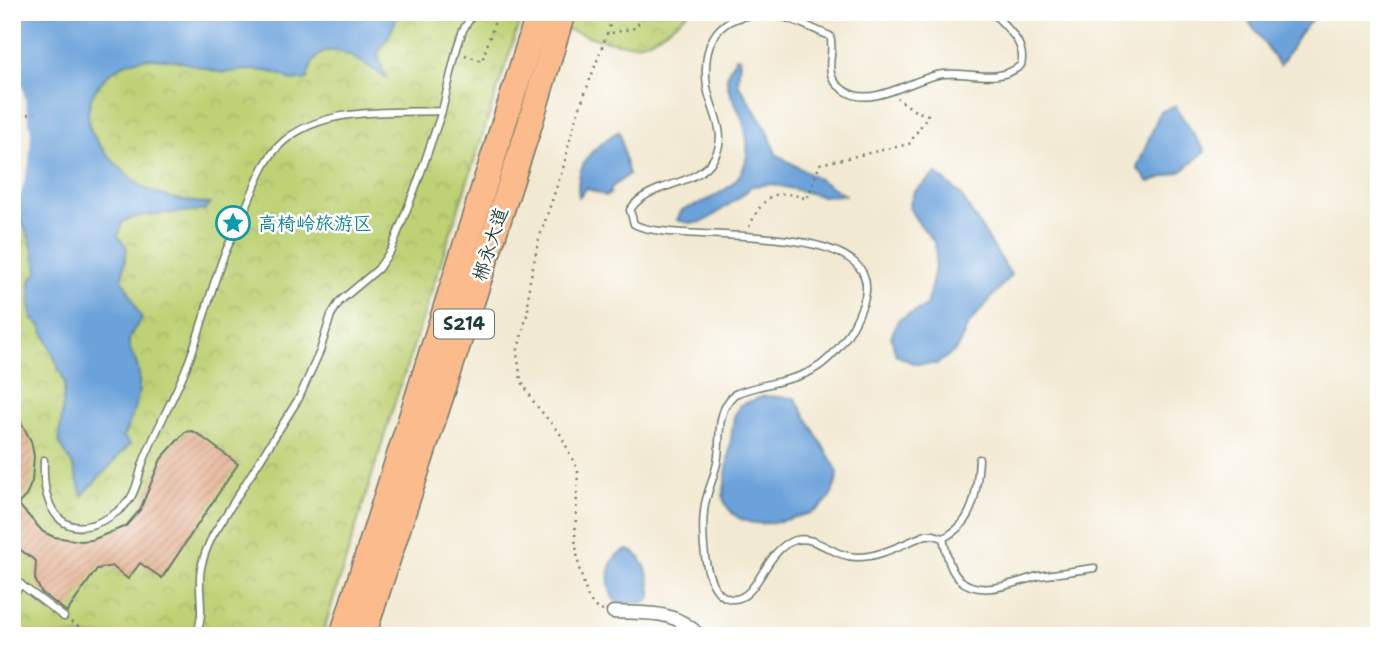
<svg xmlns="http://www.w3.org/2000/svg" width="1391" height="648" font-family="'Shantell Sans','LXGW WenKai TC',sans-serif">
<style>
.park{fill:url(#park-crowns);stroke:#6e8754;stroke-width:2}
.water{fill:#6ca2da;stroke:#467087;stroke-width:2}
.pier{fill:#f2e9d2}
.building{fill:url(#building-hatch)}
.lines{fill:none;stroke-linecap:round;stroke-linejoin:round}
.lane-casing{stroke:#69796b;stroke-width:9}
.street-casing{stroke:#69796b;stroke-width:15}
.highway-casing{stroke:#69796b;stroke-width:27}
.path{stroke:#69796b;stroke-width:2.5;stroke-dasharray:2 5;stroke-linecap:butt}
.lane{stroke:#fff;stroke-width:6}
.street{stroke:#fff;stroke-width:12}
.highway{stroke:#fbbb8c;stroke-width:24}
.labels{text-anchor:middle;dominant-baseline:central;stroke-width:5;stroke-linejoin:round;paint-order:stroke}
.shield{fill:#fff;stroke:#627771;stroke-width:2}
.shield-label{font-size:18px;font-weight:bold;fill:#1f3d34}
.culture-label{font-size:19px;fill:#0d838f;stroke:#fff;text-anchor:start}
.street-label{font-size:19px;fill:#1f3d34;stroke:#fff}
</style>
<defs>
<pattern id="park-crowns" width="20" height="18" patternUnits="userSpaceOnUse" patternTransform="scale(1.75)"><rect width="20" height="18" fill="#bed174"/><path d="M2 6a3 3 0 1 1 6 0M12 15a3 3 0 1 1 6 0" fill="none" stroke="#a3b465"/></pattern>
<pattern id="building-hatch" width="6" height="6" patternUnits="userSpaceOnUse" patternTransform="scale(1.75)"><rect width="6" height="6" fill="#e3ac89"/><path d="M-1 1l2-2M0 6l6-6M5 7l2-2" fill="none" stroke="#b78d71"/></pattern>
</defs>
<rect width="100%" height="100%" fill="#fff"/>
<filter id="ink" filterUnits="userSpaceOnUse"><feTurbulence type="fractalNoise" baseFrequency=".0143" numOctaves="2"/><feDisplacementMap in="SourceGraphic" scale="14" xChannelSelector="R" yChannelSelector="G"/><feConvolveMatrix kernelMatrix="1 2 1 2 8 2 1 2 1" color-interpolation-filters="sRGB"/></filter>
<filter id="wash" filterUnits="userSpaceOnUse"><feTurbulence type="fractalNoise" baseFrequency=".00686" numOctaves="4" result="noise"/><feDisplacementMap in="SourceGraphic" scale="28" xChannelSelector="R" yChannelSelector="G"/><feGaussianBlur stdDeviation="1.57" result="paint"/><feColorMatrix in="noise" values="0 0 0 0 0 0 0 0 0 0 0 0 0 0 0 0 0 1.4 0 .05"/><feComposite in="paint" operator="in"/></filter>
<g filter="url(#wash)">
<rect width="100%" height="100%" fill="#f2e9d2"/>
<path class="park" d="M12 12H690C676 22 661 36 644 42 616 52 552 22 522 15L395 402 322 636H12Z"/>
<g class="water">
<path d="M12 12H399L390 34 377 54 386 77C355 60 320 26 307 79L292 81C281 73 265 70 251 70 241 69 230 74 219 72 194 66 168 55 141 59 109 64 77 99 92 133 101 151 131 181 148 190 167 199 189 202 210 204L204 210 139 216 123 221 118 236 127 248 122 280C132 292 133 305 142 319 116 349 136 348 139 374 141 399 133 415 123 437L130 444 82 496 74 468 59 442 65 383 41 326 31 317 30 281 38 271C33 253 29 222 12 213Z"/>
<polygon points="1249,12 1319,12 1300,33 1280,66 1245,16"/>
<path d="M736 57 740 58 738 83 769 134 776 154 845 195 822 196 772 184 751 186C743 197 735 200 724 208 706 221 701 227 677 220L682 210C730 194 762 173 741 116 738 107 727 90 727 82 726 72 732 66 736 57Z"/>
<polygon points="1175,106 1205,151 1182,171 1149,182 1137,168 1160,112"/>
<path d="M619 131C624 146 623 160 629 174L611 188 610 194 606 196 586 188 579 197C574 164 593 147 619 131Z"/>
<path d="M936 173 960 194 1011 275 968 325 957 349 937 364H915L896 355 891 337 898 320 926 306C930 290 942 253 932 239 922 226 916 222 909 207L914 192Z"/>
<path d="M764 396 795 398 837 470C838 482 832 497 823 505 817 512 807 514 799 516 771 525 736 532 723 498L734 417 740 405Z"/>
<path d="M629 550C646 557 651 581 651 598L646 602 622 603 614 600C605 584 606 553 629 550Z"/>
</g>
<polygon class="pier" points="12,63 23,89 31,132 29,164 20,197 12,194 12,171 17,146 12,108"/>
<g id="blocks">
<polygon class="building" points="12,405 31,441 34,456 32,481 26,496 18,504 43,532 54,537 81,541 92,540 126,526 140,510 161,459 185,432 192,431 198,434 238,464 162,578 140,563 128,579 112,566 97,569 67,612 41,592 35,579 36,561 12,544"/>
</g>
</g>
<g filter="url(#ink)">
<use href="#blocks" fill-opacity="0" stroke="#69796b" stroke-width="2"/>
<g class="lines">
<g class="lane-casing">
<g id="lane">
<path d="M992 12C1006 27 1027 43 1021 65 997 86 965 69 937 75 912 80 873 106 849 93 817 77 837 55 830 36 813 29 795 19 776 15 769 13 762 14 755 15 713 17 702 49 707 87 711 112 729 133 714 158 697 188 648 181 630 210L634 224C672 247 895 213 863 304 853 332 831 365 802 375 780 383 757 385 735 394 714 412 722 439 717 463 714 477 708 490 705 504 701 526 701 596 732 599 759 601 764 548 796 540 816 535 834 557 856 557 879 558 904 543 926 535H934L943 538C947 553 948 568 959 579 981 599 1014 582 1039 576 1057 573 1075 571 1094 568"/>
<path d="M44 460C43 480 45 506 61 520 81 537 117 517 130 499 138 487 139 473 144 460 158 425 177 393 190 358 203 324 211 287 225 253 232 237 240 221 247 205 257 182 264 158 284 141 326 106 391 113 442 111"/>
<path d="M943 538C975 523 977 491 979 459"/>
<polyline points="12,578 64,617"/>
<polyline points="12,597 21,584"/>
<path d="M196 636C205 613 199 601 200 579 200 564 206 549 213 535L299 398 320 351 331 315 340 301 378 269 391 250 418 181 442 111 457 48 463 30 474 12"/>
</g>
</g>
<g class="street-casing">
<path id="street" d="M613 612C647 614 675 609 700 636"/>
</g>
<g class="highway-casing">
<g id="highway">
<polyline points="342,636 539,12"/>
<polyline points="363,636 529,127 563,12"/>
</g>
</g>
<g class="path">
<polyline points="614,12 607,34 635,28 647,12"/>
<polyline points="465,55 482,61 498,12"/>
<path d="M12 82C26 119 27 157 12 194"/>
<polyline points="21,116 35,113"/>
<path d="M749 227C764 196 773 187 807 199L820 164 909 144 928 115 915 111 897 98"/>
<polyline points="603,611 595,607 588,598 579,568 575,539 578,471 561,435 535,404 521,380 517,353 528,311 529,285 539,239 564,165 575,120 607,34"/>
<polyline points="71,622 92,636"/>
</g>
<use href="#lane" class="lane"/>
<use href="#street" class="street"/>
<use href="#highway" class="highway"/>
</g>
</g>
<defs>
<g id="sight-ring" transform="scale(1.75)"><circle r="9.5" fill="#fff" stroke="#0f9aa8" stroke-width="1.5"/><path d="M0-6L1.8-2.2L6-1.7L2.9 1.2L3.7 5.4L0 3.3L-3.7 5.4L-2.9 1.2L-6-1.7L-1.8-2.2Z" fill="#0f9aa8"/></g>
</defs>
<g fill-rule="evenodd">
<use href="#sight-ring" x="233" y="223"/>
</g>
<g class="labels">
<rect class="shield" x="434" y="309.5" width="60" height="29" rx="5"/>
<g class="shield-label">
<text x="464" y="324">S214</text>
</g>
<g class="culture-label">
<text x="258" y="223">高椅岭旅游区</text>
</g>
<g class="street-label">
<text transform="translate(490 244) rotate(-72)">郴永大道</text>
</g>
</g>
<rect width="1391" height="648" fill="none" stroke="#fff" stroke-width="42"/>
</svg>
